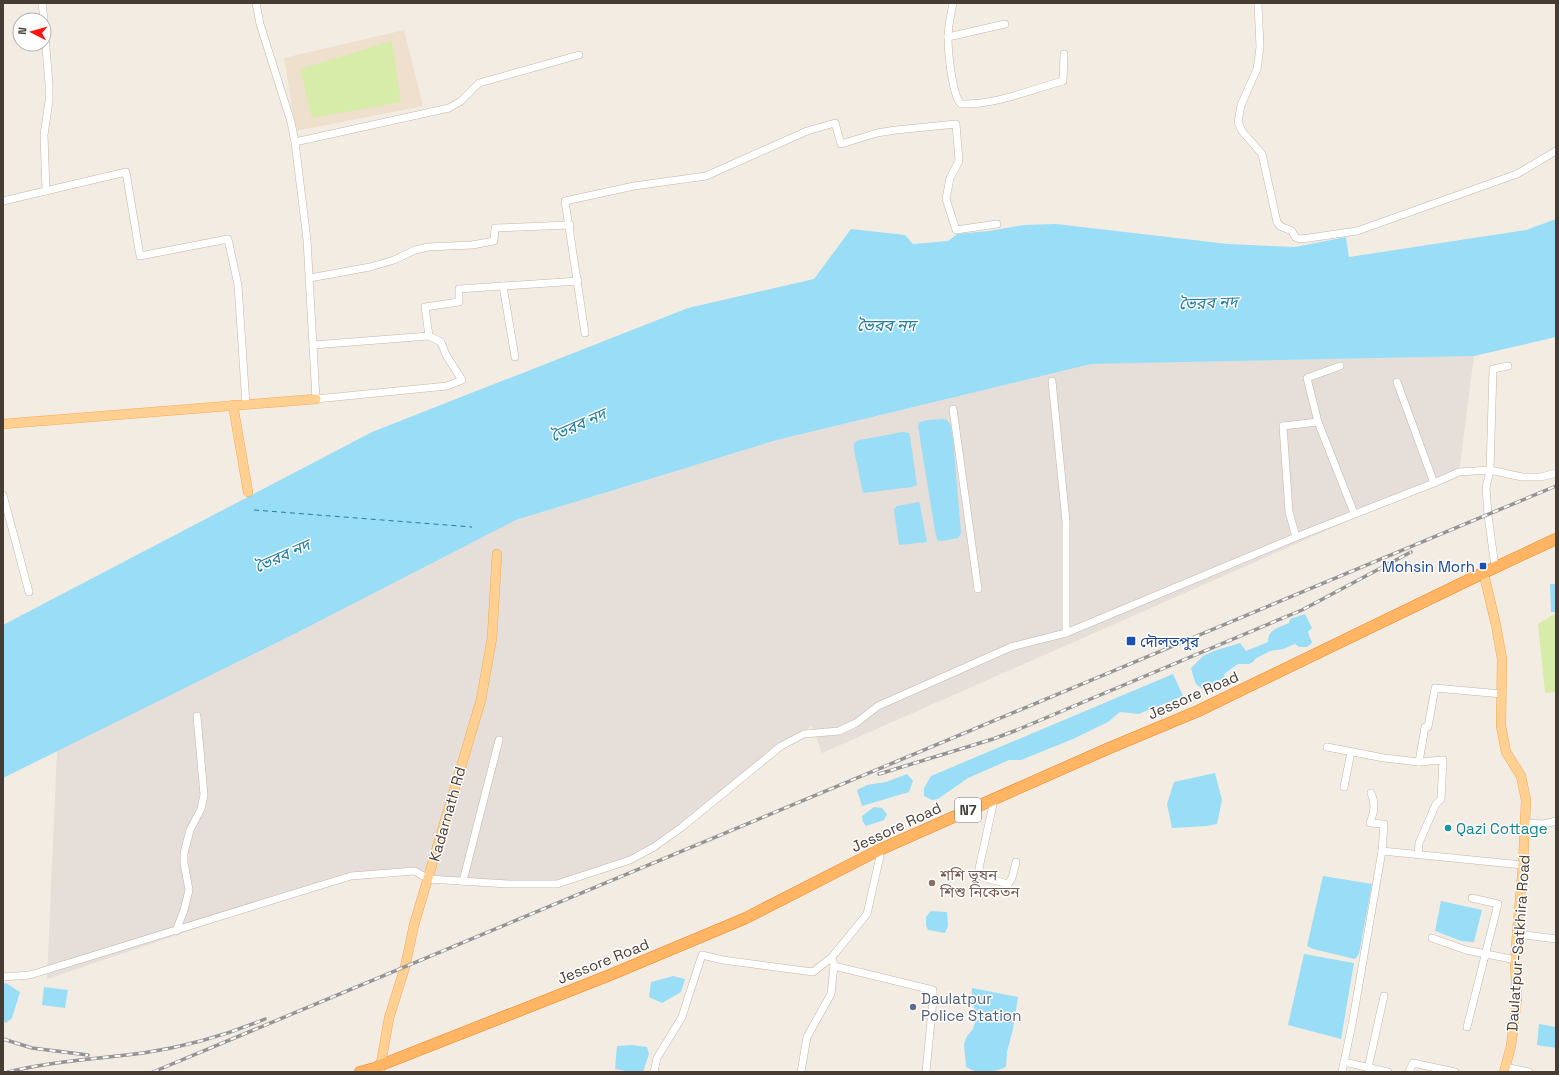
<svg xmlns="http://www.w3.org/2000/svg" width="1559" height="1075" font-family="'Space Grotesk','Noto Sans Bengali',sans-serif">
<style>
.industrial{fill:#e5ded9}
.education{fill:#eee0cc}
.green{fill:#d7eca8}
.water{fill:#99ddf6}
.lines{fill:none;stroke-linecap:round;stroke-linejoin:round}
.ferry{stroke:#207da1;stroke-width:1;stroke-dasharray:5 4;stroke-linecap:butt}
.minor-casing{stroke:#c3b6a8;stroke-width:8}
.major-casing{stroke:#eeac57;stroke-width:10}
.highway-casing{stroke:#eb8726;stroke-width:12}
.minor{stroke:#fff;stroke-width:7}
.major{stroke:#ffd091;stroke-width:9}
.highway{stroke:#ffb563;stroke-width:11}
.rail-casing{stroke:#949494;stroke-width:3.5}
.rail{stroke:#fff;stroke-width:2;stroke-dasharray:6;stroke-linecap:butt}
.transit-dot{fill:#1a4fb4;stroke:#fff;stroke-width:1.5}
.culture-dot{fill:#0f9aa8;stroke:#fff;stroke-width:1.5}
.education-dot{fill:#8d6e63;stroke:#fff;stroke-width:1.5}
.service-dot{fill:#5c6f8a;stroke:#fff;stroke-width:1.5}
.labels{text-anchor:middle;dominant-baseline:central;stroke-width:3;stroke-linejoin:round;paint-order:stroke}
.shield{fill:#fff;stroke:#7e7670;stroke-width:1}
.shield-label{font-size:14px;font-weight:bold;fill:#463c33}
.transit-label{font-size:15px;fill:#164399;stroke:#fff;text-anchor:end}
.street-label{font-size:15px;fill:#463c33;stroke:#fff}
.culture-label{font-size:15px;fill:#0d838f;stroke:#fff;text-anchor:start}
.education-label{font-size:15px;fill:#785e54;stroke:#fff;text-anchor:start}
.service-label{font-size:15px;fill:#4e5e75;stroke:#fff;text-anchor:start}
.water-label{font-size:16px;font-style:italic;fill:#207da1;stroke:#fff}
</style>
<rect width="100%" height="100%" fill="#f3ece3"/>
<polygon class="industrial" points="1474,356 1459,472 822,753 812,726 781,746 682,827 630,860 546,884 463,881 415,871 351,876 47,979 57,751 516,520 777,440 1091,364"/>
<polygon class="education" points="404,30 423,106 296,131 284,58"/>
<g class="green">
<polygon points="392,41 401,102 312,118 300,69"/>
<polygon points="1553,615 1556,616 1556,692 1545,693 1538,624"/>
</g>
<g class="water">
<polygon points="1556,219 1556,337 1474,356 1091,364 777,440 516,520 298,632 3,778 3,625 372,432 688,308 814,279 851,229 905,235 913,244 948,241 957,234 989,231 1024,225 1056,224 1228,244 1295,247 1346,237 1349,257 1526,230"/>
<polygon points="945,419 950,423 953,439 961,533 958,538 942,541 937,540 935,531 918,426 920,422 927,420"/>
<polygon points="903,432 909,433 910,437 917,485 912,487 863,493 854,450 854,443 859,440"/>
<polygon points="919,502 920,505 927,542 899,545 894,510 897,506"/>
<polygon points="1550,584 1556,584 1556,612 1551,612"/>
<path d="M1305 614 1312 628 1308 632 1312 643 1307 647H1299L1295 644 1283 649 1270 651 1255 659 1253 662 1249 664H1238L1224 674 1225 678 1214 682 1216 691C1212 692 1211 691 1207 690 1193 686 1195 680 1191 668L1203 656 1214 651 1240 643 1246 651 1268 642C1268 629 1278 628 1289 623L1290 619Z"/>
<polygon points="1173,674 1183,696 1139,714 1120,712 1108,722 1073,739 1021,760 1009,760 968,778 938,799 932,800 924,796 924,788 931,776"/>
<polygon points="1215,773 1222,800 1217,824 1207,826 1172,828 1167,804 1174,782"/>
<polygon points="907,774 913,781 909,792 862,806 857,790 867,785 886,782"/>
<polygon points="874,807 882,808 887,814 884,820 866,826 863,822 862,816"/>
<polygon points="1323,876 1372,884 1359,954 1355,959 1313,949 1307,946"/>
<polygon points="1441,901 1482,910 1474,942 1461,941 1435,931"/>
<polygon points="931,911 947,912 948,926 945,933 928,930 926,925 926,917"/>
<polygon points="1304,954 1354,963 1341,1039 1288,1025"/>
<polygon points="673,976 685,979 681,992 662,1003 649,997 651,982"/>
<polygon points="6,983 20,992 12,1018 6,1023 3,1021 3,984"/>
<polygon points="44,987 68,990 65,1008 42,1005"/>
<path d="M972 988 1018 997 1013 1029 1007 1052 1006 1067C992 1073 980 1075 966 1067L964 1044 967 1036 973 1029 977 1016 971 999Z"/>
<polygon points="1539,1024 1556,1027 1556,1048 1537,1045"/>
<polygon points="631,1045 647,1047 649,1054 643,1072 631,1072 615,1069 617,1046"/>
</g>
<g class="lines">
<polyline class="ferry" points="254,510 472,527"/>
<g class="minor-casing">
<g id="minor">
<polyline points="42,3 44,20"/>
<polyline points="256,3 260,24 291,122 295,142 307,240 316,399 447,386 462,380 446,355 441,342 429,336"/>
<path d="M953 3C951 14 948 26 948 37 948 51 952 95 961 104 995 105 1030 90 1063 81L1064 54"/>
<polyline points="1258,3 1260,47 1257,69 1241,105 1238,122 1242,131 1262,154 1277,222 1280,226 1292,231 1295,237 1300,239 1309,238 1357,231 1517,174 1556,151"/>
<polyline points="44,25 49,84 49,101 44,135 46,191"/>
<polyline points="948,37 1005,24"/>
<polyline points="295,142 449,108 461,101 479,83 579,55"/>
<polyline points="3,201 126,172 140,256 228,239 238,285 246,405"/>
<polyline points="310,278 370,267 394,260 415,250 428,247 472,245 494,241 495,228 570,225"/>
<polyline points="503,286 515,357"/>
<polyline points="585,333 565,201 634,186 706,176 807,131 835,123 841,144 877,133 896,130 956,124 959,161 950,178 946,199 956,230 997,224"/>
<polyline points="313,345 429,336 425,307 459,302 459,289 578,281"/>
<polyline points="1340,366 1307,378 1318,422 1354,513"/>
<polyline points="1052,381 1066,522 1066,633"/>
<polyline points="1397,382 1434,483"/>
<polyline points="953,409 978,589"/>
<polyline points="3,495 29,592"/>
<polyline points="1296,537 1289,512 1283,426 1318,422"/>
<polyline points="1495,567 1488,515 1486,488 1490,470 1493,369 1508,366"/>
<polyline points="1327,747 1384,758 1419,762 1425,727 1428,727 1435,688 1502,694"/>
<polyline points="1344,787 1351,752"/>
<path d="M1371 793C1376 804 1374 812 1370 823L1384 824 1382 851"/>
<polyline points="993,805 979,868 982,877 1008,884 1012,878 1016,862"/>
<polyline points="1525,823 1544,824 1556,821"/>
<polyline points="1418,855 1419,843 1436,804 1441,799 1443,760 1419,762"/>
<polyline points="463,881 499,740"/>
<polyline points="176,931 184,910 189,890 184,863 184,853 190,830 201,809 204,795 197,716"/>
<polyline points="1517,934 1556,939"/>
<polyline points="1432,938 1466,950 1516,960"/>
<polyline points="834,966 933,990 933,1000 926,1072"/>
<polyline points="3,977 30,975 351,876 415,871 428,879 508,884 557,884 630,860 654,847 682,827 781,746 804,734 839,731 856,723 878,706 1011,647 1066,633 1296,537 1434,483 1459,472 1490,470 1522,477 1541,477 1556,473"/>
<polyline points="1467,1027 1498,904 1472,898"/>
<polyline points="1344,1062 1388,1072"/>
<polyline points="1505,1067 1529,1072"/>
<polyline points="1368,1068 1384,996"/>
<polyline points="654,1072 657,1058 682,1017 687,1001 702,955 723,960 813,972 832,957 867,914 880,856"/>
<polyline points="801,1072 807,1037 831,994 834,966 833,961"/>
<polyline points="1342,1072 1353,1019 1382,851 1523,865"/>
<polyline points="1409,1072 1413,1063 1455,1072"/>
</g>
</g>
<g class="major-casing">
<g id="major">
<polyline points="233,405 248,492"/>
<polyline points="3,424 316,399"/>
<polyline points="1485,579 1496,625 1502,659 1501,726 1506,752 1521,776 1526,800 1523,865 1517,934 1515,964 1517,998 1511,1046 1504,1072"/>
<polyline points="380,1069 389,1018 405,967 414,925 481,700 492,638 497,554"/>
</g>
</g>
<g class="highway-casing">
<polyline id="highway" points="360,1072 375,1068 381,1065 610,975 746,918 879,850 1107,749 1198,711 1481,574 1556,539"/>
</g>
<use href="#minor" class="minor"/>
<use href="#major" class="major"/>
<use href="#highway" class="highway"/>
<g class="rail-casing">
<g id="rail">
<polyline points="879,774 993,739 1017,730 1302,610 1411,552"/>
<polyline points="3,1039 32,1048 88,1055"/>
<path d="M8 1072C52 1061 97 1059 143 1053 184 1047 227 1035 265 1019"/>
<polyline points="153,1072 1556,486"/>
</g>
</g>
<use href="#rail" class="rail"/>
</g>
<g class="transit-dot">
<rect x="1479" y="562" width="8" height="8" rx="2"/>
<rect x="1126" y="636" width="10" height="10" rx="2"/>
</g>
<circle class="culture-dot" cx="1448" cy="828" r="4"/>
<circle class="education-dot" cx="932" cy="883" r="4"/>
<circle class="service-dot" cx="913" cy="1007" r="4"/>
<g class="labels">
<rect class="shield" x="955" y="798" width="26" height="24" rx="3"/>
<g class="shield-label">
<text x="968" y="810">N7</text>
</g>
<g class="transit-label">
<text x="1475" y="566">Mohsin Morh</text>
<text x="1140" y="641" text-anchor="start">দৌলতপুর</text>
</g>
<g class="street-label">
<text transform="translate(1193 695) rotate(-24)">Jessore Road</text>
<text transform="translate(447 814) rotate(-74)">Kadarnath Rd</text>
<text transform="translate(896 827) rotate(-25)">Jessore Road</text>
<text transform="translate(1518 943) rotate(-86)">Daulatpur-Satkhira Road</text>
<text transform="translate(603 961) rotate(-22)">Jessore Road</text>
</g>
<g class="culture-label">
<text x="1456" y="828">Qazi Cottage</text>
</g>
<g class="education-label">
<text x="940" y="874">শশি ভূষন<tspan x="940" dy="17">শিশু নিকেতন</tspan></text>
</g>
<g class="service-label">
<text x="921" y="998">Daulatpur<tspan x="921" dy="17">Police Station</tspan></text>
</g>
<g class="water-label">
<text transform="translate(1208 303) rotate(-2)">ভৈরব নদ</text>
<text x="886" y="325">ভৈরব নদ</text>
<text transform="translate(578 425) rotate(-24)">ভৈরব নদ</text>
<text transform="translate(282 556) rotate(-24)">ভৈরব নদ</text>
</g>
</g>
<rect width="1559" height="1075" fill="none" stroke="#463c33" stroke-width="8"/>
<g transform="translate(32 32) rotate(276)"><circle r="19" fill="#ffffff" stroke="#b5b1ad"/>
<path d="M0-3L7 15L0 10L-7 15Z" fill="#ff120f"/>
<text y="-6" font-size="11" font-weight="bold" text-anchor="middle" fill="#463c33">N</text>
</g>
</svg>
